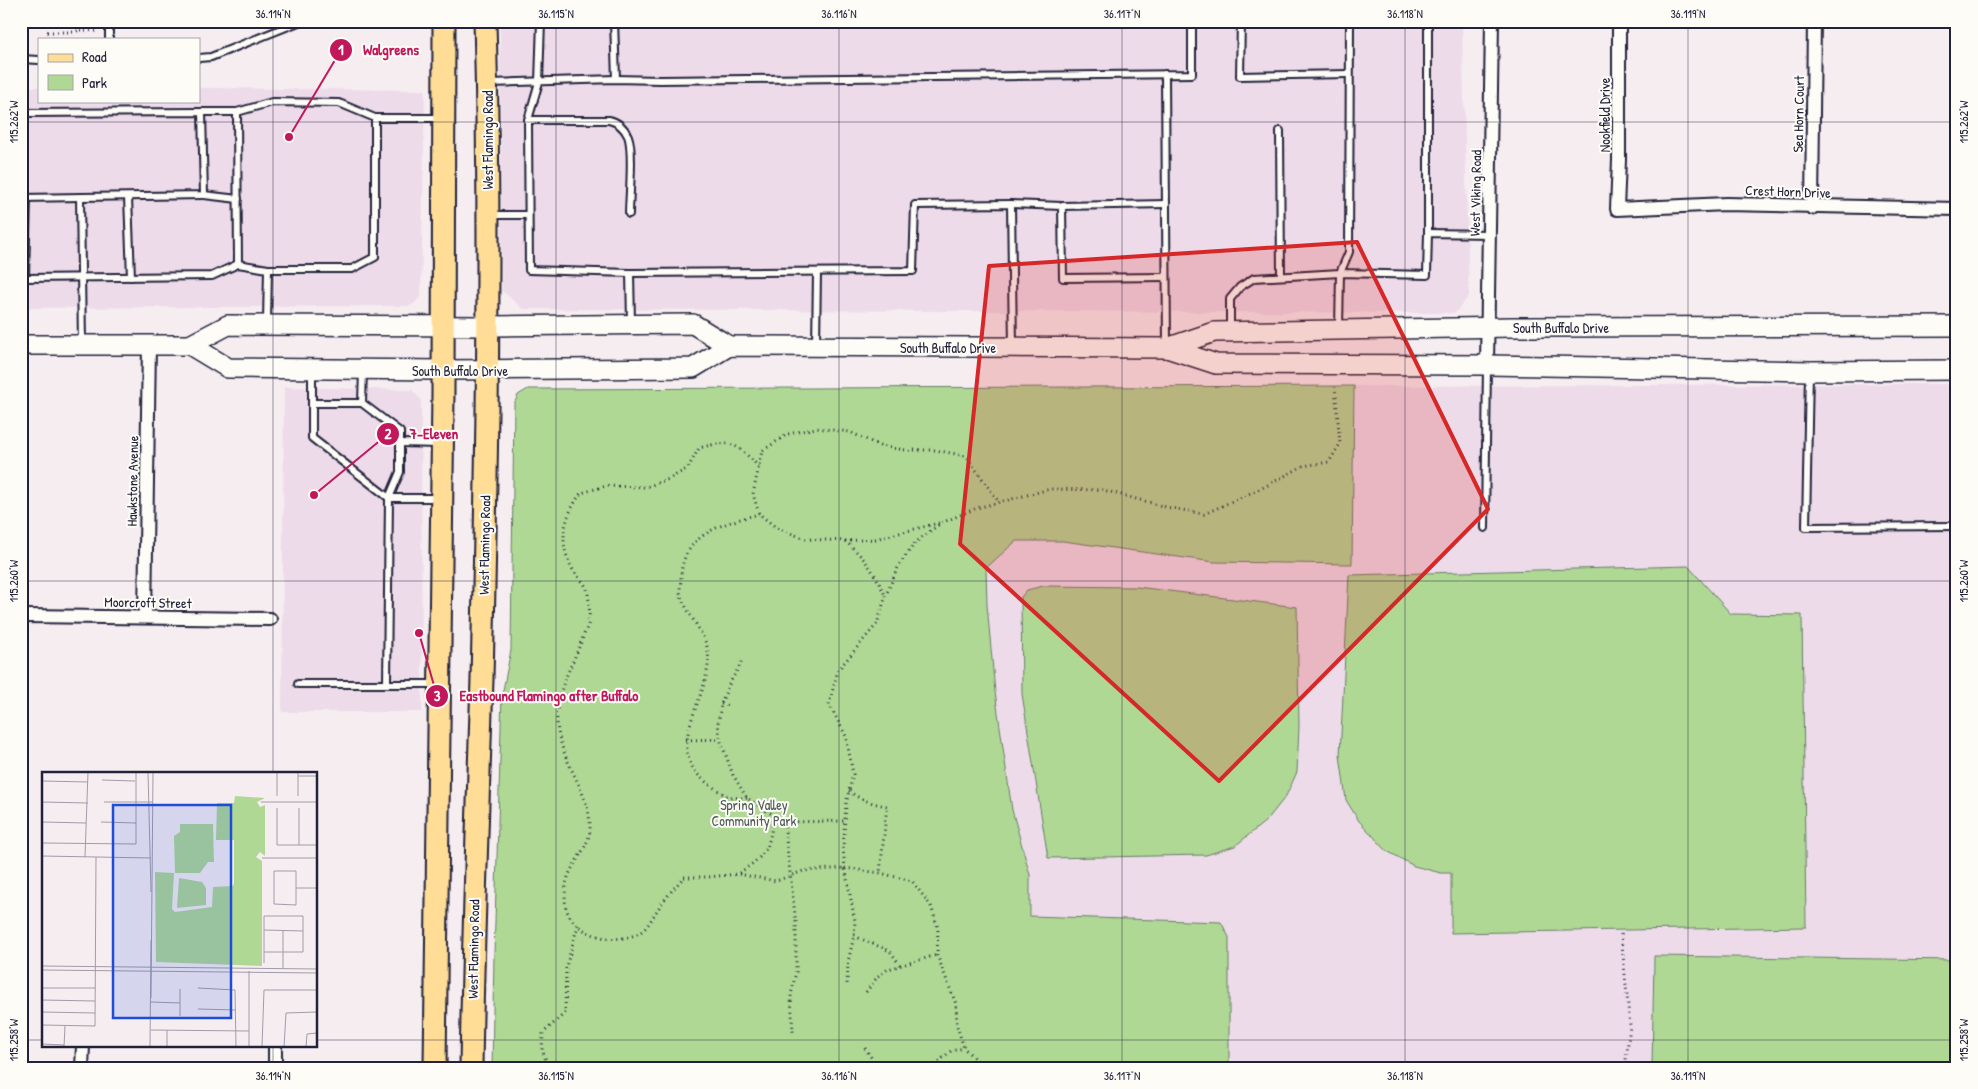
<svg xmlns="http://www.w3.org/2000/svg" width="1978" height="1089" font-family="'Patrick Hand',sans-serif">
<style>
.built{fill:#eddbe9}
.green{fill:#afd894;stroke:#687d68}
.lines{fill:none;stroke-linecap:round;stroke-linejoin:round}
.lane-casing{stroke:#22223b;stroke-width:10}
.street-casing{stroke:#22223b;stroke-width:16}
.secondary-casing{stroke:#22223b;stroke-width:22}
.primary-casing{stroke:#22223b;stroke-width:25}
.path{stroke:#22223b;stroke-width:3;stroke-dasharray:1 4;stroke-linecap:butt}
.lane{stroke:#fdfcf7;stroke-width:6}
.street{stroke:#fdfcf7;stroke-width:12}
.secondary{stroke:#fdfcf7;stroke-width:19}
.primary{stroke:#ffdd96;stroke-width:21}
.marked{fill:#d62828;fill-opacity:0.2;stroke:#d62828;stroke-width:4;stroke-linejoin:round}
.ticks{fill:none;stroke:#22223b;stroke-width:1;stroke-opacity:0.45}
.labels{text-anchor:middle;dominant-baseline:central;stroke-width:4;stroke-linejoin:round;paint-order:stroke}
.street-label{font-size:14px;fill:#22223b;stroke:#fdfcf7}
.park-label{font-size:14px;fill:#4c5956;stroke:#fdfcf7}
.inset-road{fill:none;stroke:#a19ca8;stroke-width:1}
.view{fill:#1d4ed8;fill-opacity:0.15;stroke:#1d4ed8;stroke-width:2.5}
.inset-edge{fill:none;stroke:#22223b;stroke-width:2.5}
.leader{fill:none;stroke:#c2185b;stroke-width:2}
.callout-dot{fill:#c2185b;stroke:#fdfcf7;stroke-width:2}
.mark-label{font-size:15px;text-anchor:middle;font-weight:bold;fill:#fff}
.callout-label{font-size:15px;text-anchor:middle;font-weight:bold;fill:#c2185b;stroke:#fdfcf7;stroke-width:4;stroke-linejoin:round;paint-order:stroke}
.neatline{fill:none;stroke:#22223b;stroke-width:2}
.ticks-label{font-size:12px;text-anchor:middle;fill:#22223b}
</style>
<rect width="100%" height="100%" fill="#f6edf1"/>
<filter id="ink" filterUnits="userSpaceOnUse"><feTurbulence type="fractalNoise" baseFrequency=".02" numOctaves="2"/><feDisplacementMap in="SourceGraphic" scale="10" xChannelSelector="R" yChannelSelector="G"/><feConvolveMatrix kernelMatrix="1 2 1 2 8 2 1 2 1" color-interpolation-filters="sRGB"/></filter>
<g filter="url(#ink)">
<g class="built">
<polygon points="500,21 1462,21 1469,296 1455,313 523,309 502,291"/>
<polygon points="21,87 39,87 39,101 199,101 199,88 425,90 421,296 414,304 409,306 21,308"/>
<polygon points="1957,384 1957,1068 1089,1068 1031,948 1030,875 1012,810 995,692 987,605 986,568 1016,541 1063,541 1214,562 1351,564 1354,386"/>
<polygon points="284,387 412,390 421,400 422,712 282,712"/>
</g>
<g class="green">
<polygon points="1354,386 1352,564 1214,562 1063,541 1016,541 986,568 987,605 995,692 1012,810 1030,875 1030,916 1221,922 1229,937 1229,1068 492,1068 494,954 502,695 511,650 514,404 518,395 528,389"/>
<polygon points="1688,566 1731,614 1802,615 1806,927 1451,933 1451,873 1441,873 1414,866 1387,851 1359,821 1346,800 1340,755 1349,575"/>
<polygon points="1043,586 1137,587 1297,607 1299,726 1297,772 1286,796 1267,820 1235,846 1206,855 1048,858 1022,694 1021,597 1027,590"/>
<polygon points="1654,956 1957,960 1957,1068 1652,1068"/>
</g>
<g class="lines">
<g class="lane-casing">
<g id="lane">
<polyline points="541,21 539,82 528,120 529,270 630,273 913,271 915,205 1011,204 1013,346"/>
<polyline points="614,21 616,79"/>
<polyline points="1241,21 1240,76 1349,74"/>
<polyline points="109,39 109,21"/>
<polyline points="199,58 211,57 301,21"/>
<polyline points="21,59 39,60"/>
<polyline points="1165,74 1167,346"/>
<polyline points="489,83 616,79 660,80 1192,74 1192,21"/>
<polyline points="202,112 237,112"/>
<polyline points="21,113 202,112 204,195 21,198"/>
<polyline points="375,118 339,103 272,102 237,112 238,264 268,269 352,269 375,257 375,118 442,118"/>
<path d="M528 120H609C618 122 624 127 628 136 634 151 629 197 629 214"/>
<polyline points="1280,131 1281,276"/>
<polyline points="204,195 238,199"/>
<polyline points="80,197 82,344"/>
<polyline points="128,197 131,277"/>
<polyline points="27,198 25,278 212,276 238,264"/>
<polyline points="1011,204 1062,206 1063,278 1166,277"/>
<polyline points="1062,206 1166,204"/>
<polyline points="492,215 528,215"/>
<polyline points="1428,233 1428,21"/>
<polyline points="630,273 631,322"/>
<polyline points="267,322 268,269"/>
<polyline points="1339,329 1340,273 1427,275 1428,233 1489,234"/>
<polyline points="1230,330 1230,299 1240,287 1254,278 1340,273 1349,252 1350,21"/>
<polyline points="816,345 817,272"/>
<polyline points="312,370 312,438 389,498 438,498"/>
<polyline points="363,370 362,403 400,432 400,472 389,498 387,684 438,684"/>
<polyline points="1809,372 1806,527 1957,526"/>
<polyline points="312,403 362,403"/>
<polyline points="400,443 438,444"/>
<polyline points="1485,528 1487,366"/>
<polyline points="298,684 387,684"/>
</g>
</g>
<g class="street-casing">
<g id="street">
<polyline points="1619,21 1619,160 1617,209 1726,204 1957,209"/>
<polyline points="1812,208 1814,21"/>
<polyline points="1487,365 1492,21"/>
<polyline points="25,616 270,619"/>
<polyline points="145,617 149,345"/>
<polyline points="82,1068 83,1045"/>
<polyline points="275,1068 275,1045"/>
</g>
</g>
<g class="secondary-casing">
<g id="secondary">
<polyline points="21,345 190,345 228,325 487,326 693,324 729,346"/>
<polyline points="190,345 228,368 443,370 693,368 729,346 1167,348 1216,364 1487,365 1809,371 1957,370"/>
<polyline points="1167,348 1214,332 1512,327 1957,326"/>
</g>
</g>
<g class="primary-casing">
<g id="primary">
<polyline points="435,1068 443,394 444,21"/>
<path d="M471 1068C473 938 478 808 482 679 487 460 491 240 485 21"/>
</g>
</g>
<g class="path">
<polyline points="79,21 79,30 98,31"/>
<polyline points="47,32 75,32 79,30"/>
<path d="M759 467C735 443 733 439 699 448L688 468 669 479 646 487 606 486 581 493C564 517 557 542 573 570 577 576 584 582 587 589 589 596 590 611 589 619 589 625 585 631 583 637 573 665 555 691 557 722 559 760 589 789 590 826 591 848 569 864 566 885 565 893 564 907 569 915 582 938 621 946 642 931 649 926 653 916 658 909 665 898 675 887 684 877H708L738 874 776 881 803 871 845 868 855 921 854 936 848 962 847 985"/>
<polyline points="939,523 875,539 845,541 806,539 777,528 759,514 753,494 762,451 788,434 816,428 850,432 880,446 905,450 935,450 966,456 999,502"/>
<path d="M845 541C866 559 873 570 885 595"/>
<polyline points="742,662 728,686 721,704 718,723 720,739 733,775 747,798 784,822 845,821"/>
<polyline points="721,704 729,706"/>
<polyline points="686,740 720,739"/>
<path d="M849 791C860 800 874 804 887 806L880 873"/>
<path d="M747 798C727 798 726 796 710 785 656 748 714 698 708 651 705 633 687 614 681 596 679 591 681 583 681 577 682 534 724 523 759 514"/>
<polyline points="784,822 796,923 796,972 791,995 793,1032"/>
<path d="M739 873C769 853 768 850 774 815"/>
<polyline points="1621,934 1630,1026 1625,1068"/>
<polyline points="854,936 890,951 900,965"/>
<polyline points="866,992 878,976 888,969 937,955"/>
<polyline points="865,1048 878,1068"/>
<polyline points="549,1068 542,1050 543,1033 565,1013 566,967 578,925"/>
<polyline points="931,1068 951,1051 964,1048"/>
<polyline points="984,1068 964,1048 957,1026 956,1004 937,955 938,928 931,906 912,881 880,873 845,868 843,848 846,804 853,774 846,736 829,704 838,670 877,624 886,595 899,565 915,543 941,523 977,508 1050,489 1103,490 1166,507 1204,514 1266,486 1303,466 1329,462 1340,444 1335,387"/>
</g>
<use href="#lane" class="lane"/>
<use href="#street" class="street"/>
<use href="#secondary" class="secondary"/>
<use href="#primary" class="primary"/>
</g>
</g>
<path class="marked" d="M1357 242 1488 509 1219 781 960 544 989 266Z"/>
<path class="ticks" d="M273 21V773M556 21V1068M839 21V1068M1122 21V1068M1405 21V1068M1688 21V1068M21 122H1957M21 581H1957M21 1040H44M316 1040H1957M273 1045V1068"/>
<g class="labels">
<g class="street-label">
<text transform="translate(1798 114) rotate(-89)">Sea Horn Court</text>
<text transform="translate(1604 115) rotate(-90)">Nookfield Drive</text>
<text transform="translate(487 140) rotate(-90)">West Flamingo Road</text>
<text transform="translate(1788 191) rotate(2)">Crest Horn Drive</text>
<text transform="translate(1475 193) rotate(-89)">West Viking Road</text>
<text x="1561" y="327">South Buffalo Drive</text>
<text x="948" y="347">South Buffalo Drive</text>
<text x="460" y="370">South Buffalo Drive</text>
<text transform="translate(132 481) rotate(-89)">Hawkstone Avenue</text>
<text transform="translate(484 545) rotate(-89)">West Flamingo Road</text>
<text transform="translate(148 602) rotate(1)">Moorcroft Street</text>
<text transform="translate(473 949) rotate(-89)">West Flamingo Road</text>
</g>
<g class="park-label">
<text x="754" y="804">Spring Valley<tspan x="754" dy="16">Community Park</tspan></text>
</g>
</g>
<g transform="translate(42 772)">
<rect width="275" height="275" fill="#f6edf1"/>
<path d="M193 24 223 26 215 30 218 35 223 33V84L218 80 214 85 220 89V194L114 190 113 100 132 101 130 137 133 140 170 135 171 115 191 114 192 111V36V68H174L175 31H192ZM138 52H171L172 90H166L158 101H133L132 64 138 60ZM137 106 160 110 164 116V133L135 136Z" fill="#afd894"/>
<path class="inset-road" d="M106 0 109 120M235 0V24M256 4H275M60 8 93 9M1 9 46 10M256 24V0M0 30 46 31M62 30H111M219 30H275M235 36V73H275M1 50 44 51M59 50 94 51M1 71 94 72V0M257 73V36M0 84 109 86M43 85 46 0M220 86H275M232 99H254V133L232 132ZM254 116H275M222 158 261 159M222 180H261V144H222V191M0 194 275 197M241 196V158M0 198 275 201M0 216H53M156 216 193 218 194 275M109 226 111 0M0 228 53 229M109 230 138 231M156 237 194 238M0 240 53 241M138 244V217M0 253 53 254 54 85M109 258 207 259M0 272 22 273M22 275 23 254M108 275 109 168M125 275V258M207 275V199M220 275 222 218H275M242 275 244 241 275 240M264 275 265 262 275 261"/>
<path class="view" d="M71 33H189V246H71Z"/>
<rect width="275" height="275" class="inset-edge"/>
</g>
<path class="leader" d="M289 137L341 50M314 495L388 434M419 633L437 696"/>
<g class="callout-dot">
<circle cx="289" cy="137" r="5"/>
<circle cx="314" cy="495" r="5"/>
<circle cx="419" cy="633" r="5"/>
<circle cx="341" cy="50" r="12"/>
<circle cx="388" cy="434" r="12"/>
<circle cx="437" cy="696" r="12"/>
</g>
<g class="mark-label">
<text x="341" y="55">1</text>
<text x="388" y="439">2</text>
<text x="437" y="701">3</text>
</g>
<g class="callout-label">
<text x="391" y="55">Walgreens</text>
<text x="434" y="439">7-Eleven</text>
<text x="549" y="701">Eastbound Flamingo after Buffalo</text>
</g>
<rect width="1978" height="1089" fill="none" stroke="#fdfcf7" stroke-width="55"/>
<rect x="38" y="38" width="162" height="65" fill="#fdfcf7" stroke="#a5a5ac"/>
<rect x="48" y="54" width="25" height="8" fill="#ffdd96" stroke="#a5a5ac"/>
<text x="82" y="62" font-size="15" fill="#22223b">Road</text>
<rect x="48" y="75" width="25" height="15" fill="#afd894" stroke="#a5a5ac"/>
<text x="82" y="88" font-size="15" fill="#22223b">Park</text>
<rect x="28" y="28" width="1922" height="1034" class="neatline"/>
<g class="ticks-label">
<text x="273" y="18">36.114°N</text>
<text x="556" y="18">36.115°N</text>
<text x="839" y="18">36.116°N</text>
<text x="1122" y="18">36.117°N</text>
<text x="1405" y="18">36.118°N</text>
<text x="1688" y="18">36.119°N</text>
<text transform="translate(1964 122) rotate(-90)" y="4">115.262°W</text>
<text transform="translate(14 122) rotate(-90)" y="4">115.262°W</text>
<text transform="translate(1964 581) rotate(-90)" y="4">115.260°W</text>
<text transform="translate(14 581) rotate(-90)" y="4">115.260°W</text>
<text transform="translate(14 1040) rotate(-90)" y="4">115.258°W</text>
<text transform="translate(1964 1040) rotate(-90)" y="4">115.258°W</text>
<text x="273" y="1080">36.114°N</text>
<text x="556" y="1080">36.115°N</text>
<text x="839" y="1080">36.116°N</text>
<text x="1122" y="1080">36.117°N</text>
<text x="1405" y="1080">36.118°N</text>
<text x="1688" y="1080">36.119°N</text>
</g>
</svg>
